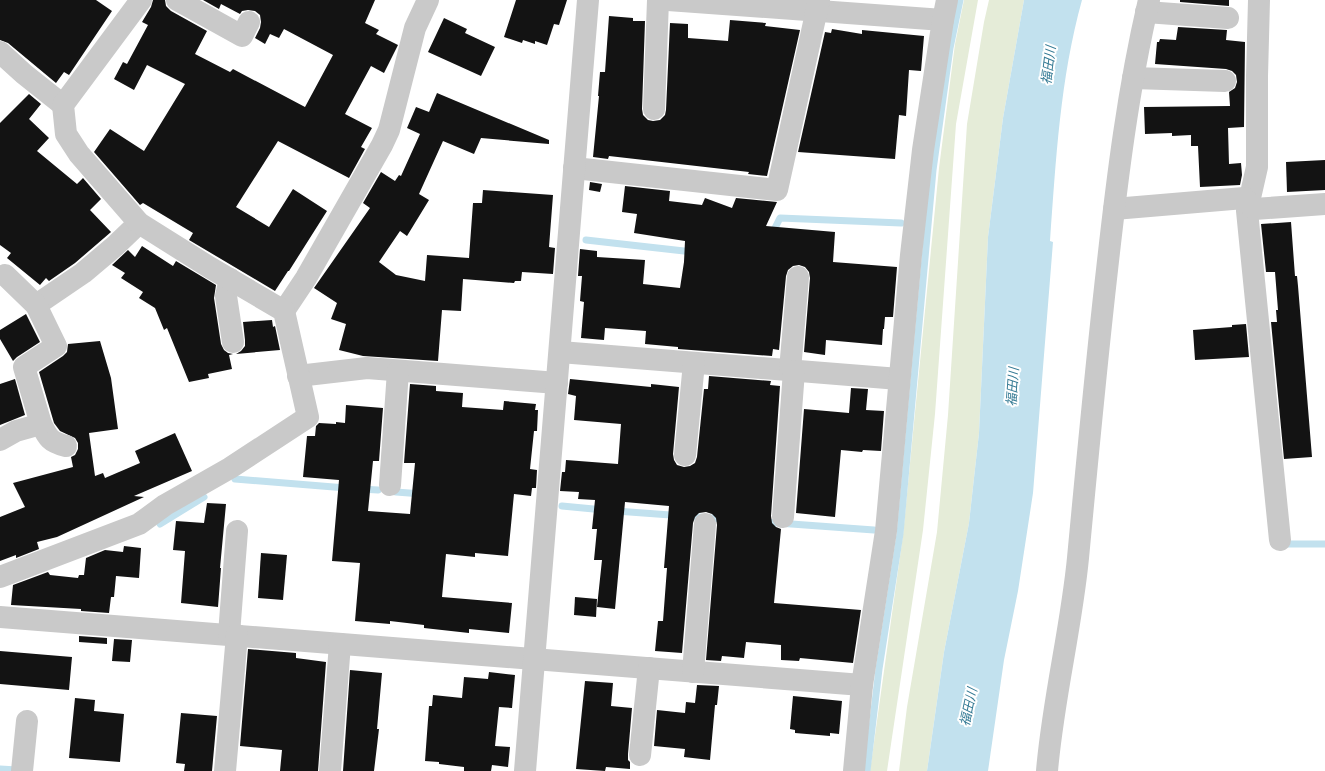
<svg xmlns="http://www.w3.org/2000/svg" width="1325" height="771" font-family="Barlow,'Noto Sans JP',sans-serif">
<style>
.green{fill:#e5ecd8}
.water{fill:#c2e1ee}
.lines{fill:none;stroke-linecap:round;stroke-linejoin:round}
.stream{stroke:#c2e1ee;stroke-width:7}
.building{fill:#131313}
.minor{stroke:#c9c9c9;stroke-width:22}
.labels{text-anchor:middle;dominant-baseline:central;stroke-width:4;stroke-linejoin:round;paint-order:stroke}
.water-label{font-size:13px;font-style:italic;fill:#347a94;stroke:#fff}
</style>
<rect width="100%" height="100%" fill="#fff"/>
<g class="green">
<polygon points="964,0 978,0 956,124 935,414 923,530 887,771 870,771 903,535 939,168 955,44"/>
<polygon points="989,0 1024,0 1003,118 988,237 979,433 969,523 944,652 927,771 899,771 907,707 937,532 948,415 967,124 984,22"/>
</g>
<path class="water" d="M1024 0H1082C1060 79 1056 160 1050 241L1053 242 1033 493 1018 591 1004 660 988 771H927L944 652 969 523 979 433 988 237 1003 118Z"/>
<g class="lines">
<g class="stream">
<polyline points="772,234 780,218 901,223"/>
<polyline points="586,240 693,252"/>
<polyline points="235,479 346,488"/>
<polyline points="361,489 378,490"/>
<polyline points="396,492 422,494"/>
<polyline points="562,506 604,510"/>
<polyline points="616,511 725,519"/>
<polyline points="764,522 874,530"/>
<polyline points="160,524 204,497"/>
<polyline points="1282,544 1325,544"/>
<polyline points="0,769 17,770"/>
<polyline points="867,771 879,669 900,534 933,170 950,48 960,0"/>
</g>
</g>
<g class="building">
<polygon points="0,0 96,0 112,11 69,75 64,72 56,83 8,43 0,40"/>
<polygon points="153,0 165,0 166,6 171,11 207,31 195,54 230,72 233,69 305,107 333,55 284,29 279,38 270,34 265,44 255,38 260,28 261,22 260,15 255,11 248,10 242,11 240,14 221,4 219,9 203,0 375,0 365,23 379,30 376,34 398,45 384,73 371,66 345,114 372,128 361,147 365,149 349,178 278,141 236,207 269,227 293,189 327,211 289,271 288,271 275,291 189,240 193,233 143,203 140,205 94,152 110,129 144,151 185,84 147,65 134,90 114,79 123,62 127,64 148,25 142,22 151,7"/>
<polygon points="516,0 567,0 559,25 554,24 547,45 535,41 535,44 523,40 522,43 504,37"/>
<polygon points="1180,0 1229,0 1229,6 1180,2"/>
<polygon points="609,16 633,18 633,21 645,21 642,109 643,115 648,120 653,121 660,120 665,115 666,110 670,23 688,24 688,38 728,41 730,20 766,23 765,26 800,30 767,176 748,174 749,172 609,156 608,159 593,157 599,96 598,96 600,72 605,72"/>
<polygon points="444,18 467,29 465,33 495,47 481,76 428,52"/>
<polygon points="1178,27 1227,30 1226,40 1245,42 1244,127 1228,128 1229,164 1241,163 1242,175 1240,185 1200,187 1198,146 1191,146 1191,135 1172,136 1172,133 1145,134 1144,107 1230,106 1229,92 1235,88 1237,82 1236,75 1232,71 1226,69 1155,64 1157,42 1159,42 1160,39 1176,40"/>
<polygon points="832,29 862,34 862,30 924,36 921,71 909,70 906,116 899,115 895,159 798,152 825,32 831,33"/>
<polygon points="437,93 549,140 549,144 481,138 474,154 443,141 419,194 429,200 407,236 400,231 379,262 396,275 425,281 427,255 469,258 473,203 482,203 483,190 553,195 549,247 555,248 553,274 522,272 521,281 515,281 514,283 463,279 461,311 442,310 438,361 363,356 339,350 346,324 331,319 337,303 314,288 370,208 363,203 381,172 395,181 399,175 401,176 420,134 407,128 416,107 429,112"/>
<polygon points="29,94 41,104 29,119 49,138 37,151 77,184 83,178 101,199 90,210 111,232 75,263 49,281 46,278 40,285 7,258 11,253 0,245 0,123"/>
<polygon points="1325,160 1325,190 1287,192 1286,162"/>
<polygon points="590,182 602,184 600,192 589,190"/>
<polygon points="625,186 670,191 669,201 702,205 705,198 732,208 736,198 777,202 766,226 835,232 833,262 897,267 893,317 885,317 884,329 883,329 882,345 826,340 825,355 804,352 810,278 809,272 805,267 799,265 793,266 788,270 786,276 779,350 773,349 772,356 678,349 678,347 645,344 646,331 605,328 604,340 581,338 584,302 580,301 582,276 578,276 580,249 597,251 597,257 645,260 643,284 680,288 684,262 685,241 634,233 637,214 622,212"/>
<polygon points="1291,222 1295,276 1297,276 1298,286 1312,457 1284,459 1271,322 1277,322 1276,310 1278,310 1275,272 1266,272 1261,224"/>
<polygon points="142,246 173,266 176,261 216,285 214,298 221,344 224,350 228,353 233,354 229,355 232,369 208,374 209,378 189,382 167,328 164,330 155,308 139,298 143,292 121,278 125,273 112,265 128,250 135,257"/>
<polygon points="26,314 40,342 17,357 13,361 0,339 0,330"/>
<polygon points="272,320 273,327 275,326 280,350 236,354 241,351 245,346 245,340 243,322"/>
<polygon points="1246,324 1249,357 1195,360 1193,330 1232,327 1232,325"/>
<polygon points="100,341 111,378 118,429 89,433 95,476 103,473 105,478 140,463 135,451 175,433 192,471 134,496 144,497 57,537 37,542 39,549 16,558 16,555 0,561 0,517 25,507 13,483 73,467 71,457 75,455 78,449 78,443 75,438 60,431 54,423 39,372 63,356 67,352 68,344"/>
<polygon points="709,376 771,381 770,385 780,386 771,516 772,523 776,527 781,529 774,603 861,610 853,663 800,658 799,661 781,660 781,645 746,642 744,658 722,656 721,661 706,660 717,525 716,518 712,514 706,512 699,513 695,517 693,523 682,653 655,651 658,621 663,621 667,568 664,568 669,506 625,502 615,609 597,607 602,560 594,560 597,529 592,529 595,500 578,499 579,492 560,491 562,472 565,472 566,460 618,464 621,424 574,420 576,396 568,394 570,379 651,387 651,384 679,387 673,454 674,460 677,465 684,467 690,466 695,463 697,457 704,389 708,389"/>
<polygon points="15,379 25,415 0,425 0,384"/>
<polygon points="410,384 436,386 436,391 463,393 462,407 503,410 504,401 536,404 535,410 538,410 537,431 534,431 530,469 537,470 536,488 532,488 531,496 514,494 508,556 475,553 475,557 446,554 442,597 512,603 509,633 469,629 469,633 424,628 424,625 390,621 390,624 355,621 360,563 332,561 339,480 303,477 307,436 315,436 316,426 319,423 336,424 336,422 345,423 346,405 383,408 379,461 373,461 368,511 410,514 415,463 404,463"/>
<polygon points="851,388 868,389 866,410 884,411 881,451 863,450 862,452 841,450 835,517 796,513 804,409 849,413"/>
<polygon points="207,503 226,504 220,568 221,568 218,607 181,603 185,551 173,550 176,521 204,523"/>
<polygon points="124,546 141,548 139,578 116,576 114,597 111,597 109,613 81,611 81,609 11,605 13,585 48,572 50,575 78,578 79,575 84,575 86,558 105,550 123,552"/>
<polygon points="261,553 287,555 283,600 258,598"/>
<polygon points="575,597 597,599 596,617 574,615"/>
<polygon points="79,636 107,638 107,644 79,642"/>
<polygon points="114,639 132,640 130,662 112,661"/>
<polygon points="248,649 296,653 296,658 326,662 318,771 280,771 282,750 240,746"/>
<polygon points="0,651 72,657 69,690 0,684"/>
<polygon points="350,670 382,673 377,729 379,729 374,771 343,771"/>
<polygon points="489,672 515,675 512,708 499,707 495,746 510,747 508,767 492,765 491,771 464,771 464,767 439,764 439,762 425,761 429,706 432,706 433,695 462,698 464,677 488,679"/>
<polygon points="585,681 613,683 611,706 632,708 628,754 628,760 630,762 630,769 606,767 605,771 576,769"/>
<polygon points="697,685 719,686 717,705 715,705 710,760 684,757 685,749 654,746 657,710 685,713 686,702 695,703"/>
<polygon points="793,696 842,701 839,734 830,733 830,736 795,733 795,730 790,729"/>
<polygon points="75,698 95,700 94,711 124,714 120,762 69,758"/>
<polygon points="181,713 217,716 212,771 184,771 185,764 176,763"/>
</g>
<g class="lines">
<g class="minor">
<polyline points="177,0 242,36 249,22"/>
<polyline points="668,0 943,20"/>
<polyline points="1259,0 1257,76 1257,167 1247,211 1280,540"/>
<polyline points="1146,12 1228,18"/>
<polyline points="0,52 24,74 63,105"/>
<polyline points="1133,78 1225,81"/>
<polyline points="654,109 658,0"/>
<polyline points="574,168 777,190 819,0"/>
<polyline points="1114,209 1244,198 1254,209 1325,204"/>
<polyline points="230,279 226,296 233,342"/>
<polyline points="36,305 83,273 115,246 139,223"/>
<polyline points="284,311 306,278 382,145 389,130 415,28 428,0"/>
<polyline points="560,352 899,379"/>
<polyline points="790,370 798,277"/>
<polyline points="298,376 367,368 557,383"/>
<path d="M41 424C48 438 50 442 66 446"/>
<polyline points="0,440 16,431 41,424 24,367 56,346 36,305 5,275"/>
<polyline points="685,455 694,363"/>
<polyline points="390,485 398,371"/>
<polyline points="783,517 794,371"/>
<polyline points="0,577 139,524 165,505 230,468 308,417 284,311 209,267 139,223 79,154 66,134 63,105 141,0"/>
<polyline points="0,617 862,685"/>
<polyline points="229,634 237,531"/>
<polyline points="693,672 705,524"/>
<polyline points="640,755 649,668"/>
<polyline points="22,771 27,721"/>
<polyline points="225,771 237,635"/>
<polyline points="330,771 340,644"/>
<polyline points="525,771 588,0"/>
<polyline points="854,771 862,685 886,531 911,255 923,150 943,20 947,0"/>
<path d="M1047 771C1053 699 1071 630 1078 558 1087 462 1096 366 1107 270 1117 180 1128 89 1149 0"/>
</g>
</g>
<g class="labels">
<g class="water-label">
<text transform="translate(1048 65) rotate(-83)">福田川</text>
<text transform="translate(1012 387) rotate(-86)">福田川</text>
<text transform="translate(968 707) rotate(-78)">福田川</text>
</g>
</g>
</svg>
